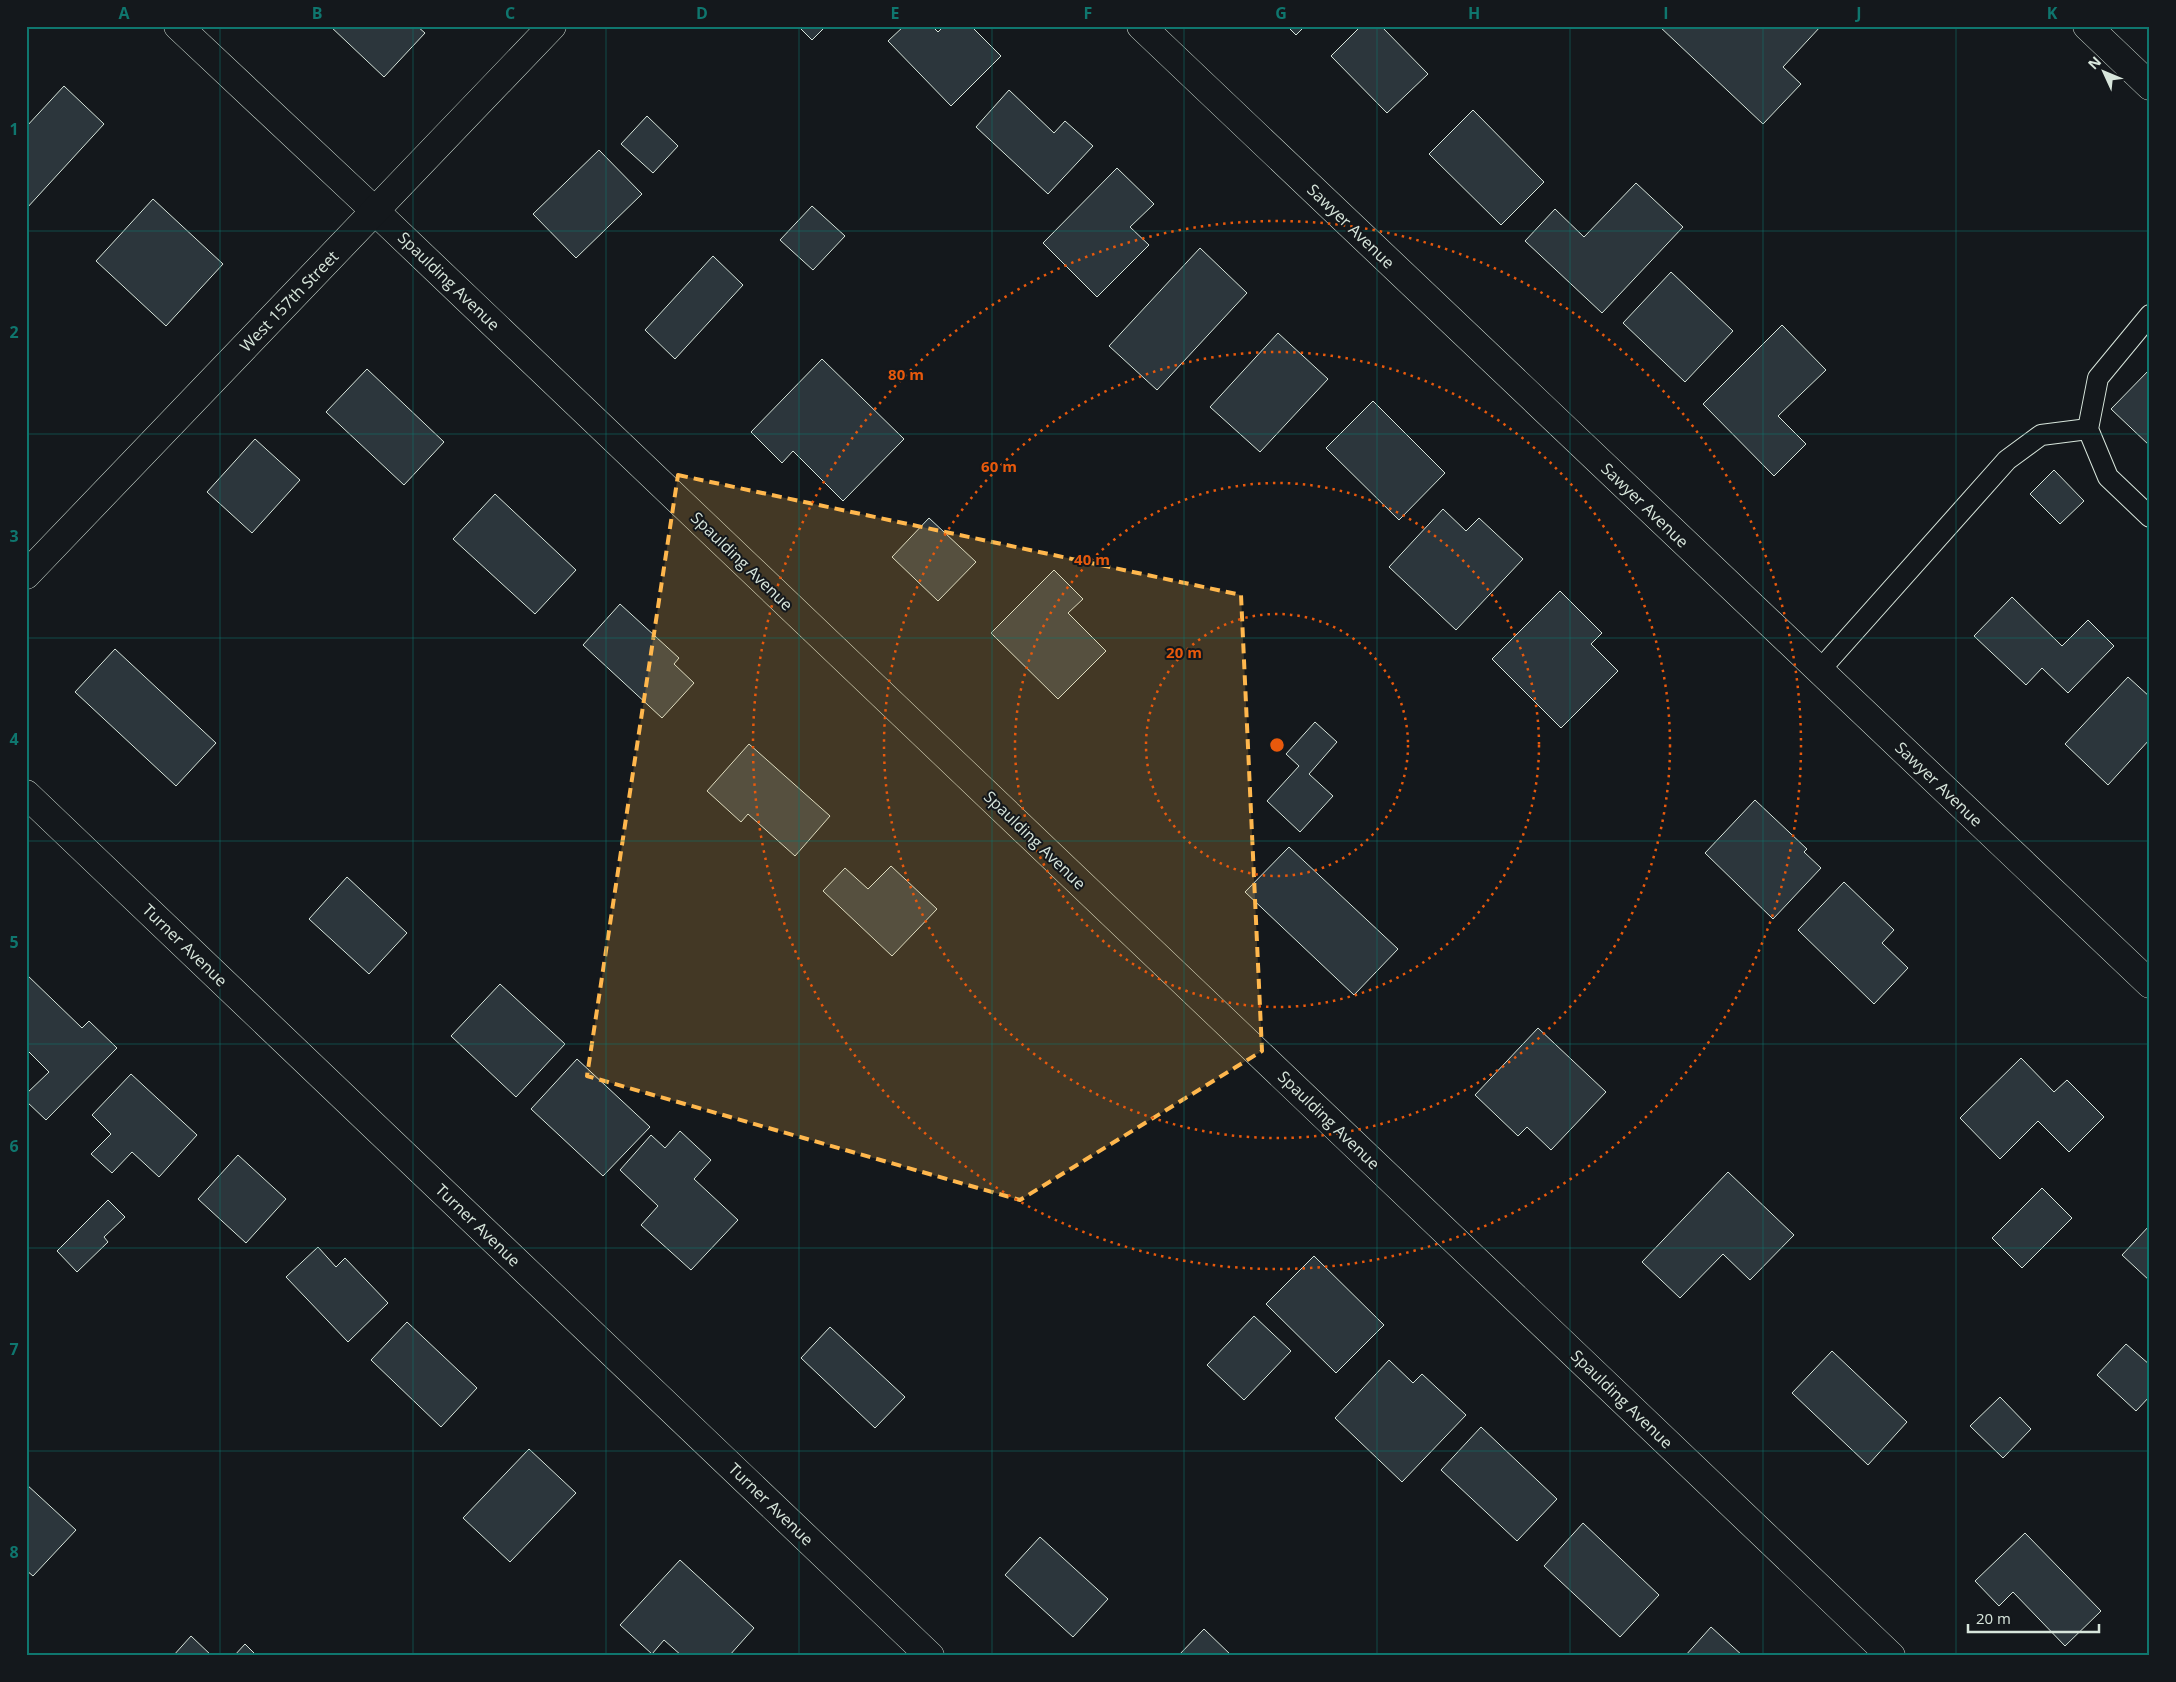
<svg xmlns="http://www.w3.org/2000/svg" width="2176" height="1682" font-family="'Open Sans',sans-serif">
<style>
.building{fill:#2c363c;stroke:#d8e6dc}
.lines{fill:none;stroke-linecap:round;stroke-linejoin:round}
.lane-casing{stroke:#d8e6dc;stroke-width:22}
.street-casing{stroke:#d8e6dc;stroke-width:29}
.secondary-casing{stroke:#d8e6dc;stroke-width:29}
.lane{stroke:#14181c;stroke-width:20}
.street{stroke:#14181c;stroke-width:28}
.secondary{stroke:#14181c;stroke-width:28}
.marked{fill:#ffb74d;fill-opacity:0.2;stroke:#ffb74d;stroke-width:4;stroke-dasharray:10 6;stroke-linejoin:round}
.grid{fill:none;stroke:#0f766e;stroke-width:1;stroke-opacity:0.55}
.ring{fill:none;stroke:#e8590c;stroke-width:2.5;stroke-dasharray:2.5 5}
.labels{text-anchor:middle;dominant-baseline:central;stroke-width:4;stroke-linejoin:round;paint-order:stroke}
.street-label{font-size:16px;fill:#d8e6dc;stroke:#14181c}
.centre{fill:#e8590c;stroke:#14181c;stroke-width:2.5}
.ring-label{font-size:15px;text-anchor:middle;font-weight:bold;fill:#e8590c;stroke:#14181c;stroke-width:4;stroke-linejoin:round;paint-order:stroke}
.neatline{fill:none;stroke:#0f766e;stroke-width:2}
.grid-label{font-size:16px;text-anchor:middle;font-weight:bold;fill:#0f766e}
</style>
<rect width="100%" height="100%" fill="#14181c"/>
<g class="building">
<polygon points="330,26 417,26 425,33 384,77"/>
<polygon points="798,26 826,26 812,40"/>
<polygon points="904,26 932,26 938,32 944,26 971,26 1001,56 951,106 888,41"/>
<polygon points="1287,26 1305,26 1296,35"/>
<polygon points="1361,26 1381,26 1428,74 1387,113 1331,56"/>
<polygon points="1659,26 1821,26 1783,67 1801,84 1763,124"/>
<polygon points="64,86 104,124 26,209 26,127"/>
<polygon points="1009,90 1054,133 1065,121 1093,146 1048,194 976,127"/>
<polygon points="1473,110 1544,182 1501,225 1429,154"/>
<polygon points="647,116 678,146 653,173 621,144"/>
<polygon points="599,150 642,194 576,258 533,214"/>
<polygon points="1117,168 1154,204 1130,227 1149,245 1097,297 1043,243"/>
<polygon points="1636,183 1683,227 1602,313 1525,241 1555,209 1584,237"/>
<polygon points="153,199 223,264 166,326 96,261"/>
<polygon points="812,206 845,236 813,270 780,240"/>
<polygon points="1200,248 1247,293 1157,390 1109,346"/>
<polygon points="713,256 743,285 675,359 645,330"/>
<polygon points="1671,272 1733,331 1685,382 1623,323"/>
<polygon points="1782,325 1826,370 1778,416 1806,444 1774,476 1703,404"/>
<polygon points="1278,333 1328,379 1260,452 1210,407"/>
<polygon points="822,359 904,439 843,501 793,451 782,463 751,432"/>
<polygon points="367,369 444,442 404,485 326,412"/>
<polygon points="2150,369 2150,446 2111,409"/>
<polygon points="1373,401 1445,473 1399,520 1326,448"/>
<polygon points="255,439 300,480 252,533 207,492"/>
<polygon points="2054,470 2084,501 2060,524 2030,494"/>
<polygon points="495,494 576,570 535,614 453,539"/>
<polygon points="1443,509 1466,531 1479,518 1523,559 1456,630 1389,567"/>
<polygon points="929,518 976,562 938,601 892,557"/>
<polygon points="1054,570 1083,599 1068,613 1106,651 1058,699 991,633"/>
<polygon points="1560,591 1602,633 1591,644 1618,671 1561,728 1492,659"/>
<polygon points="2012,597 2062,646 2088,620 2114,646 2068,693 2042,668 2026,685 1974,636"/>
<polygon points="620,604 679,658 674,664 694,683 662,718 583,645"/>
<polygon points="115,649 216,743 176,786 75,692"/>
<polygon points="2128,677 2150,697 2150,739 2108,785 2065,744"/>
<polygon points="1315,722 1337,742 1309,774 1333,796 1300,832 1267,801 1299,766 1286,754"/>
<polygon points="749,744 830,816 795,856 748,814 741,822 707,791"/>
<polygon points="1755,800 1807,849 1804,852 1821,868 1773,919 1705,853"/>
<polygon points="1289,847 1398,949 1354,995 1245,892"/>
<polygon points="891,866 937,909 892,956 823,891 845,868 868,889"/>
<polygon points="347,877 407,933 369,974 309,919"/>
<polygon points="1844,882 1894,930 1882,943 1908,968 1874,1004 1798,930"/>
<polygon points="26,974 82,1028 89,1021 117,1048 46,1120 26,1101 26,1094 49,1072 26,1049"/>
<polygon points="500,984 565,1044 516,1097 451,1036"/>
<polygon points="1538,1028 1606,1092 1551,1150 1527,1127 1518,1136 1475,1095"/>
<polygon points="2021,1058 2054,1092 2067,1080 2104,1117 2069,1152 2038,1121 2000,1159 1960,1118"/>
<polygon points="577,1059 650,1127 603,1176 531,1109"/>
<polygon points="131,1074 197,1135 159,1177 132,1152 112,1173 91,1154 111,1134 92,1115"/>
<polygon points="680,1131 711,1160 694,1179 738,1220 691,1270 641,1225 658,1206 620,1170 651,1135 665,1148"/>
<polygon points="238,1155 286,1199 246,1243 198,1199"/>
<polygon points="1728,1172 1794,1235 1750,1280 1723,1254 1680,1298 1642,1262"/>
<polygon points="2042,1188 2072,1218 2022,1268 1992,1238"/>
<polygon points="108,1200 125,1217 104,1237 108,1242 77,1272 57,1251"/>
<polygon points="2150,1225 2150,1281 2122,1255"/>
<polygon points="318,1247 336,1267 345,1258 388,1303 348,1342 286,1277"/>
<polygon points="1314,1256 1384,1325 1336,1373 1266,1304"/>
<polygon points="1254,1316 1291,1351 1244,1400 1207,1365"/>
<polygon points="407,1322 477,1388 441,1427 371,1360"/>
<polygon points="830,1327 905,1397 875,1428 801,1358"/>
<polygon points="2126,1344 2150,1365 2150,1396 2136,1411 2097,1375"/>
<polygon points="1832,1351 1907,1422 1868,1465 1792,1393"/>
<polygon points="1389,1360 1413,1383 1422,1374 1466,1415 1402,1482 1335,1418"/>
<polygon points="2000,1397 2031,1429 2003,1458 1970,1426"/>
<polygon points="1481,1427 1557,1499 1517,1541 1441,1470"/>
<polygon points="529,1449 576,1493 510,1562 463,1518"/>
<polygon points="26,1484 76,1530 33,1576 26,1570"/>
<polygon points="1583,1523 1659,1595 1620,1637 1544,1566"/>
<polygon points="2025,1533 2101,1611 2065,1646 2013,1592 1999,1606 1975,1581"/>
<polygon points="1040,1537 1108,1599 1073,1637 1005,1575"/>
<polygon points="680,1560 754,1628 729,1656 682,1656 664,1640 652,1654 620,1625"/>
<polygon points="1711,1627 1743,1656 1685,1656"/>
<polygon points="1204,1629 1232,1656 1178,1656"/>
<polygon points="191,1636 212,1656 173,1656"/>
<polygon points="245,1644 257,1656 234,1656"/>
</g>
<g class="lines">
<g class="lane-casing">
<g id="lane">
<polyline points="2150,315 2098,378 2088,429 2108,477 2150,517"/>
<polyline points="1819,671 2007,460 2041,435 2088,429"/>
</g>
</g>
<g class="street-casing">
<g id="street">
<polyline points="178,26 375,211 1891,1656"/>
<polyline points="1141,26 2150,984"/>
<polyline points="26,575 552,26"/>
<polyline points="26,794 930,1656"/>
</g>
</g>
<g class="secondary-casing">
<polyline id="secondary" points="2087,26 2150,86"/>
</g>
<use href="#lane" class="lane"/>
<use href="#street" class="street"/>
<use href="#secondary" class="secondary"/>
</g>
<path class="marked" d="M678 475 1241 595 1262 1051 1020 1200 587 1076Z"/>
<path class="grid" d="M220 26V1656M413 26V1656M606 26V1656M799 26V1656M992 26V1656M1184 26V1656M1377 26V1656M1570 26V1656M1763 26V1656M1956 26V1656M26 231H2150M26 434H2150M26 638H2150M26 841H2150M26 1044H2150M26 1248H2150M26 1451H2150"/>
<g class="ring">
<circle cx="1277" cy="745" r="131"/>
<circle cx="1277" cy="745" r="262"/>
<circle cx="1277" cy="745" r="393"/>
<circle cx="1277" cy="745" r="524"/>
</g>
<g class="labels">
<g class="street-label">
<text transform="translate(1351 226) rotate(44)">Sawyer Avenue</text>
<text transform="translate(449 281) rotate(44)">Spaulding Avenue</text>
<text transform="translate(289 301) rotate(-46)">West 157th Street</text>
<text transform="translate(1645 505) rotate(44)">Sawyer Avenue</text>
<text transform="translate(742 561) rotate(44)">Spaulding Avenue</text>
<text transform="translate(1939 784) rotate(44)">Sawyer Avenue</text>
<text transform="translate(1035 840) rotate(44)">Spaulding Avenue</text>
<text transform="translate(185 945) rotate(44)">Turner Avenue</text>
<text transform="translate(1329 1120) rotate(44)">Spaulding Avenue</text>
<text transform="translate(478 1225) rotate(44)">Turner Avenue</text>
<text transform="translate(1622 1399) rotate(44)">Spaulding Avenue</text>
<text transform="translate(771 1504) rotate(44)">Turner Avenue</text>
</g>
</g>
<circle cx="1277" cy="745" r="8" class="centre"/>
<g class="ring-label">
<text x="906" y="380">80 m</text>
<text x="999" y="472">60 m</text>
<text x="1092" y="565">40 m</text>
<text x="1184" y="658">20 m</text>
</g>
<rect width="2176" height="1682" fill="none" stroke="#14181c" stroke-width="55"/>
<g transform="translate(2104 72) rotate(314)" stroke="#14181c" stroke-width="4" paint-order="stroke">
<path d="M0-4L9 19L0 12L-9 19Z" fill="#d8e6dc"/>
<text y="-8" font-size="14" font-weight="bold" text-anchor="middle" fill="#d8e6dc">N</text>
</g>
<path d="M1968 1624v8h131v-8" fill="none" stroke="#d8e6dc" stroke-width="2.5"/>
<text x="1976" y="1624" font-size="15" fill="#d8e6dc" stroke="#14181c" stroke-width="4" paint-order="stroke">20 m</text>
<rect x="28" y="28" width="2120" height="1626" class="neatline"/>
<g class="grid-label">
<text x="124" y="19">A</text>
<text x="317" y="19">B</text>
<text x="510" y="19">C</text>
<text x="702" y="19">D</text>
<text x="895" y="19">E</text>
<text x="1088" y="19">F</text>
<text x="1281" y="19">G</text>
<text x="1474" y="19">H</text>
<text x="1666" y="19">I</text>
<text x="1859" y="19">J</text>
<text x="2052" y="19">K</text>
<text x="14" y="135">1</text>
<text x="14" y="338">2</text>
<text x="14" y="542">3</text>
<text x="14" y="745">4</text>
<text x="14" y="948">5</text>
<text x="14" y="1152">6</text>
<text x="14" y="1355">7</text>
<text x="14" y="1558">8</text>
</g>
</svg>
